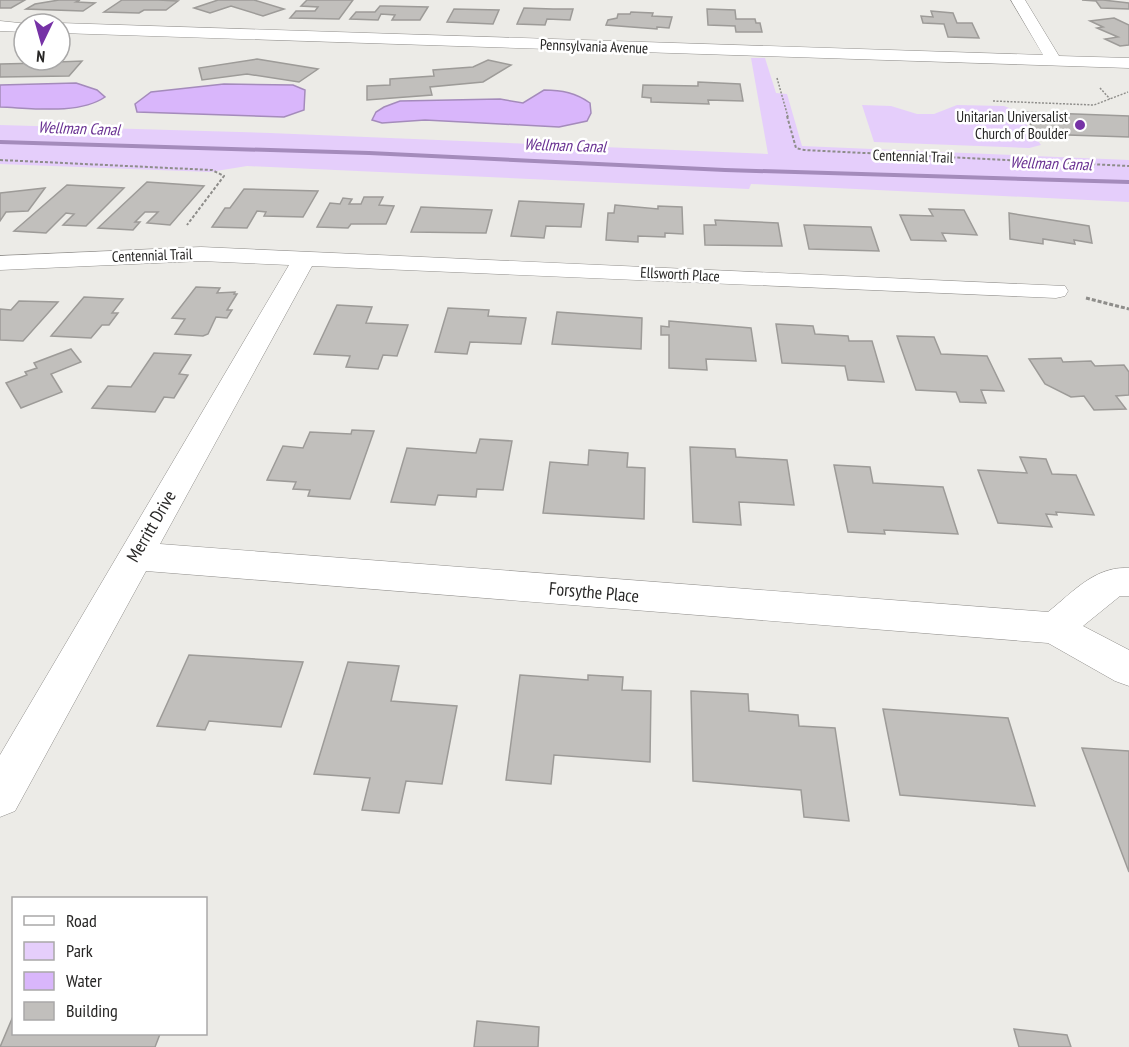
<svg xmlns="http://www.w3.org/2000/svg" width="1129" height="1047" font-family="'PT Sans Narrow',sans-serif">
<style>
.green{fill:#e5cefb}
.water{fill:#d9b6fb;stroke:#a48bbb;stroke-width:1.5}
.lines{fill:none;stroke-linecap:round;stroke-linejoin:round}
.stream{fill:#a48bbb;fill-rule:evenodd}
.building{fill:#c1bfbc;stroke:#9d9b98;stroke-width:1.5}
.minor-casing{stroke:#908e8b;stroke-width:1}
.path-far2{stroke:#8e8d8a;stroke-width:1.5;stroke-dasharray:2 1.5;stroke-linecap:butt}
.path-far1{stroke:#8e8d8a;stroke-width:2;stroke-dasharray:3 2;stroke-linecap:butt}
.path{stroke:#8e8d8a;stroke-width:3;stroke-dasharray:4 2;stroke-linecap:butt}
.minor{fill:#fff;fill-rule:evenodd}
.poi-dot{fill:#7632a6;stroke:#fff;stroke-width:2}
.labels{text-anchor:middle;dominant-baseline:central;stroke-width:5;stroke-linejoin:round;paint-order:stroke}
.far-street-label{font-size:15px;fill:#272625;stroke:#fff}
.far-poi-label{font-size:15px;fill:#272625;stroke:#fff;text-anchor:end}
.far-water-label{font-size:16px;font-style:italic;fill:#693192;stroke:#fff}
.street-label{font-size:18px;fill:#272625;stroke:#fff}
</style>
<rect width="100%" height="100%" fill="#ecebe7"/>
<g class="green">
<polygon points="751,58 765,58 776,93 787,94 802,146 1129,160 1129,202 751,184 749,189 247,166 210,172 0,164 0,125 270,133 768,154"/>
<polygon points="862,105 891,106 917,114 934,114 957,105 1004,106 1017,111 1041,145 1029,148 874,142"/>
</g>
<g class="water">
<path d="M76 83 97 90 105 97C79 115 31 108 0 107V85Z"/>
<polygon points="224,84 293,85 305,90 304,110 284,117 137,112 135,104 151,92"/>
<path d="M544 90C562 90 576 93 590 103L591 113 587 121 559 127 425 120 382 123 372 120 376 112 384 107 400 101 500 99 523 103Z"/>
</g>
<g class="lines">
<polygon class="stream" points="0,140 369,151 725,168 1129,180 1129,184 725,172 369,155 0,144"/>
</g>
<g class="building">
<polygon points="0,0 25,0 11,8 0,8"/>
<polygon points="59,0 80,0 76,2 95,3 83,11 26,9 35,4"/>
<polygon points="122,0 158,0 178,1 166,10 144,10 139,13 104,12"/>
<polygon points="218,0 254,0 284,9 263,16 231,6 210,13 194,8"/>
<polygon points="307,0 353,0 339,19 290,18 296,11 315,11 318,7 301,6"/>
<polygon points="1103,0 1129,3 1129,9 1101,8 1096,1 1082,0"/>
<polygon points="380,6 385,6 428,7 420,20 392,20 395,15 381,14 378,20 350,19 356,12 375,12"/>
<polygon points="524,8 553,9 573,9 570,20 547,19 545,25 517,24"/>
<polygon points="454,9 499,10 493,24 447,22"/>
<polygon points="707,9 735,10 736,19 755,19 756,23 760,23 762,32 736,32 735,26 708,25"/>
<polygon points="931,11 953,13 957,23 972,23 979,38 948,37 944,24 923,23 921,16 933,17"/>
<polygon points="631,12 653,13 652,16 672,17 669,28 657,27 657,29 606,25 608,20 617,18 618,14 630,14"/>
<polygon points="1114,18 1129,25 1129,45 1120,46 1105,39 1118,37 1097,28 1103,27 1090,21"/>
<polygon points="60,55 65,55 58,62 82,61 69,76 0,77 0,64 44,63 47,60 60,60"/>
<polygon points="257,59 318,69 299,82 247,74 202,80 199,68"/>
<polygon points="488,60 511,65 483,82 430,87 432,95 367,100 367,86 390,85 390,79 434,76 433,70 473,67"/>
<polygon points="698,82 740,84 743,101 708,100 709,104 651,102 651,98 642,97 643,85 698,86"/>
<polygon points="1022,112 1129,116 1129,137 1037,134"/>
<polygon points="147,182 204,186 170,225 147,223 158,212 145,212 135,222 140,222 133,230 98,228"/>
<polygon points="67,185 124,188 86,226 63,225 74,214 66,213 46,233 14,231"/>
<polygon points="45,188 28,211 6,212 0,221 0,193"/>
<polygon points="244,189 318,191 303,217 264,216 266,212 257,211 247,228 212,227 225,208 230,208"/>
<polygon points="364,197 383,197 379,205 394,206 386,224 351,224 348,228 317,227 330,203 340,204 343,198 352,199 349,204 361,204"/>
<polygon points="519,201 584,204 581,227 546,226 544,238 511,236"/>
<polygon points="615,205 658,209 658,206 682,207 683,234 665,233 665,237 638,236 638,242 606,240 608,213 614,213"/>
<polygon points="421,207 492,210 486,233 411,232"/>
<polygon points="929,209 964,210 977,235 942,233 946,241 911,240 900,215 933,216"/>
<polygon points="1009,213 1089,226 1092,243 1074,240 1075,244 1043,239 1043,244 1010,239"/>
<polygon points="715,220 778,223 782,246 705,245 704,225 716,225"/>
<polygon points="804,225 871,227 879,251 809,249"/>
<polygon points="196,287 220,288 217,293 235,292 234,294 237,294 227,310 232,310 227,318 216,317 208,334 203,336 175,334 185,319 172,318"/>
<polygon points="84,297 123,299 112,313 118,313 109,325 102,325 91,338 51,336"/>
<polygon points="19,301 58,302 23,341 0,340 0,309 11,310"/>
<polygon points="337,305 372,307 366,323 408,325 397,356 383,355 378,369 346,367 350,356 314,354"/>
<polygon points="448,308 489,310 488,316 526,318 521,344 470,342 467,354 435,352"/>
<polygon points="557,312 642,318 641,349 552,344"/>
<polygon points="669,321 751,328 756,361 706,359 707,370 669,368 669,335 661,335 661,326 669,327"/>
<polygon points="776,324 813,326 815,334 848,336 849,341 872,341 884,382 848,380 845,366 782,363"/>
<polygon points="897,336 934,337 941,354 987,356 1004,391 981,390 986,403 960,402 956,392 916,390"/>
<polygon points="71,349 81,362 51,374 62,392 21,408 6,383 27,375 25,372 37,368 34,363"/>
<polygon points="154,353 191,355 179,374 188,375 174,398 164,397 155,412 92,408 108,386 131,387"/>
<polygon points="1061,358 1063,362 1091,361 1095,366 1124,365 1129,372 1129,395 1116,396 1126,409 1094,410 1084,396 1071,397 1045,384 1029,359"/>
<polygon points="352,430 374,431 350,499 308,496 310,490 293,489 296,482 267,480 283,446 303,448 310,432 351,434"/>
<polygon points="480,439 512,441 503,490 477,489 476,497 438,495 435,505 391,502 407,448 476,453"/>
<polygon points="690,447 735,449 736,457 787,460 794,505 739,502 741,525 693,522"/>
<polygon points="589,450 628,453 627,467 645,468 644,519 543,513 550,462 588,465"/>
<polygon points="1020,457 1046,459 1052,474 1076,475 1094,515 1056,512 1057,515 1046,514 1052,527 998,523 978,470 1027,473"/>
<polygon points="834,465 870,467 873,483 943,487 958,534 884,530 885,534 848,532"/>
<polygon points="189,655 303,662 281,727 209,721 205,730 157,726"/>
<polygon points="348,662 399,666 391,701 457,706 442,784 406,781 399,813 362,810 370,778 314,774"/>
<polygon points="520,675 588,680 588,675 623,677 622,690 651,691 650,762 554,755 551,784 506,780"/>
<polygon points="691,691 748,694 749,711 798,715 799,726 835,728 849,821 804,817 801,790 693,781"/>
<polygon points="883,709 1008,718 1035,806 900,795"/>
<polygon points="1082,748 1129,751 1129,872"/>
<polygon points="14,1014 14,1034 160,1034 155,1047 0,1047"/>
<polygon points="477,1021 539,1027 538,1047 474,1047"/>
<polygon points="1014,1029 1067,1035 1071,1047 1019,1047"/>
</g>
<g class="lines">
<g class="minor-casing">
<g id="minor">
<polygon points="1011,0 1025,0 1059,56 1129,58 1129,68 60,33 60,24 58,24 60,23 1043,55"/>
<polygon points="0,21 29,24 24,24 24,32 0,31"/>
<path d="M201 247 1065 286 1068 291 1065 296 1056 298 312 266 160 544 1048 612C1073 592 1095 566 1129 568V596H1120L1083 626 1129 650V686L1115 681 1048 643 146 571 15 811 0 817V755L289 265 201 261 0 270V256Z"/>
</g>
</g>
<g class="path-far2">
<polyline points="777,78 788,117"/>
<polyline points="1100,88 1110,99"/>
<polyline points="993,101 1094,105 1128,92"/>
</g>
<g class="path-far1">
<polyline points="787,116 796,148 804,150 1129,166"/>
<polyline points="0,160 212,170 224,176 187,225"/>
</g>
<polyline class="path" points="1086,298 1129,309"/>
<use href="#minor" class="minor"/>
</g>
<circle class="poi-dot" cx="1080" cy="125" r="6"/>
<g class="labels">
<g class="far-street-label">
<text transform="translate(594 46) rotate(2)">Pennsylvania Avenue</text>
<text transform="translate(913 156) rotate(2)">Centennial Trail</text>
<text transform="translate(152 255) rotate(-2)">Centennial Trail</text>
<text transform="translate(680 274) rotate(3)">Ellsworth Place</text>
</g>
<g class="far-poi-label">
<text x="1068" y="116">Unitarian Universalist<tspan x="1068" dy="17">Church of Boulder</tspan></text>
</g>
<g class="far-water-label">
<text transform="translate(79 128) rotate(2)">Wellman Canal</text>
<text transform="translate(565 145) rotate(2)">Wellman Canal</text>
<text transform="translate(1051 163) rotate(2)">Wellman Canal</text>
</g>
<g class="street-label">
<text transform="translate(151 526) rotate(-60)">Merritt Drive</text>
<text transform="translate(594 592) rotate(5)">Forsythe Place</text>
</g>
</g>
<rect x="12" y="897" width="195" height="138" fill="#ffffff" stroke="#a9a8a8" stroke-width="1.5"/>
<rect x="24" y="916" width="30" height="9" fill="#ffffff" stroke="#a9a8a8" stroke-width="1.5"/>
<text x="66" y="927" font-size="18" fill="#272625">Road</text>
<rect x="24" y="942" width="30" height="18" fill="#e5cefb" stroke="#a9a8a8" stroke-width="1.5"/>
<text x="66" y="957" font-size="18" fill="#272625">Park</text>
<rect x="24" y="972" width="30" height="18" fill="#d9b6fb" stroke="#a9a8a8" stroke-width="1.5"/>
<text x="66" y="987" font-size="18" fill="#272625">Water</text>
<rect x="24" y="1002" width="30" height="18" fill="#c1bfbc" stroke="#a9a8a8" stroke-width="1.5"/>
<text x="66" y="1017" font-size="18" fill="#272625">Building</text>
<g transform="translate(42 42) rotate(185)"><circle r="28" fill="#ffffff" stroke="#a9a8a8" stroke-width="1.5"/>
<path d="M0-4.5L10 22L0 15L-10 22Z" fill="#7632a6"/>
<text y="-9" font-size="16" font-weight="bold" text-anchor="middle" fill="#272625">N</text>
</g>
</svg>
